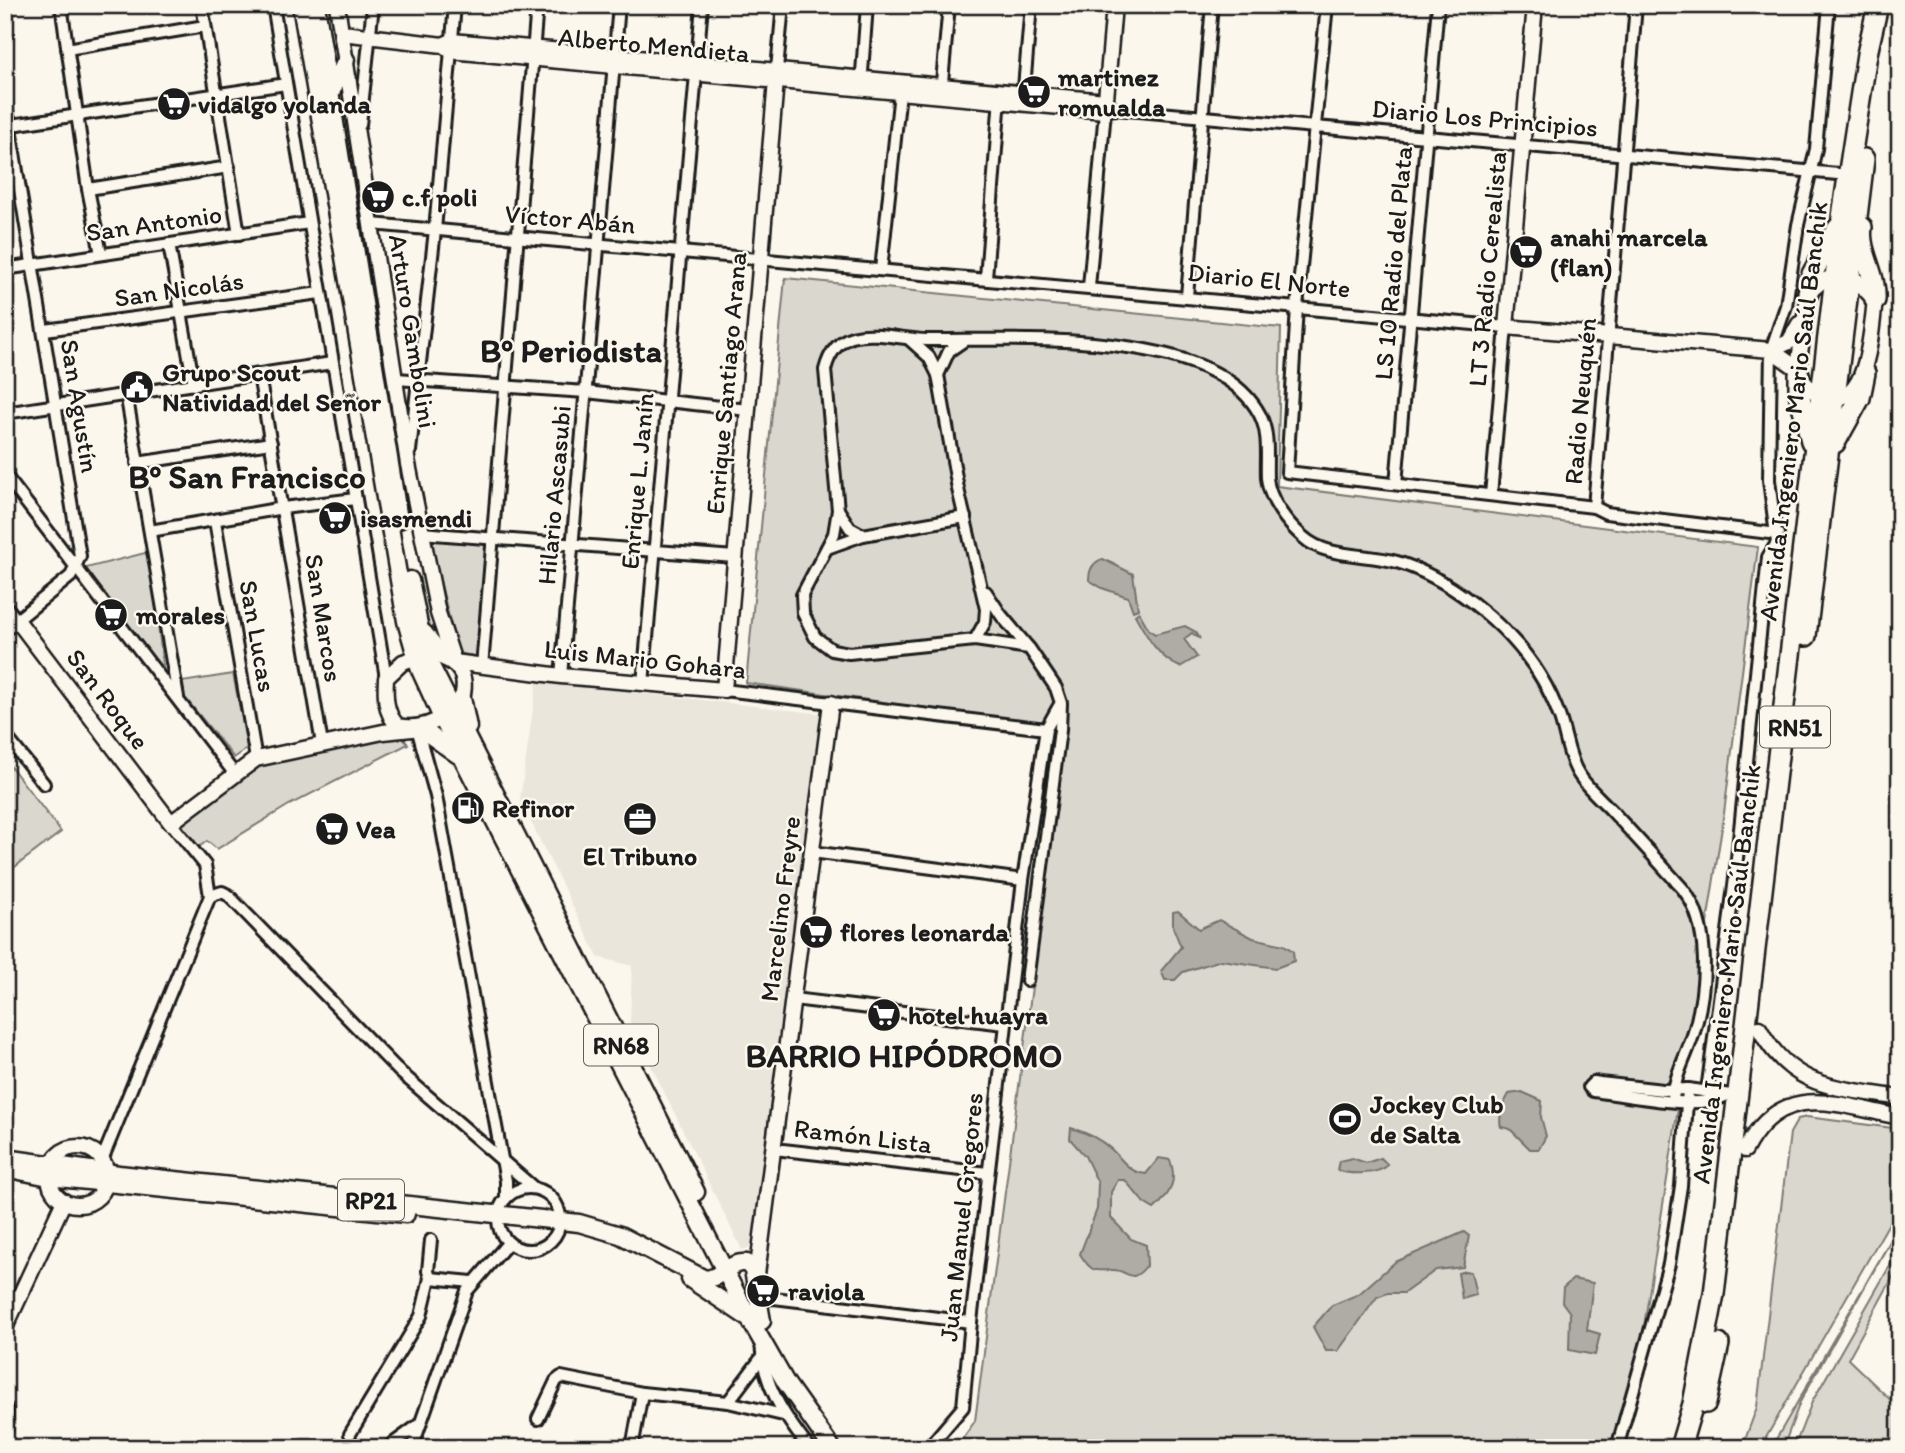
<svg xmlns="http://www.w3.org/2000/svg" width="1905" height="1453" font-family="Itim,sans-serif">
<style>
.built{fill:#eae6dc}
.green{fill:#dad7ce;stroke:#7b7a75;stroke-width:2}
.water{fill:#afaca5;stroke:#74726e;stroke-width:2}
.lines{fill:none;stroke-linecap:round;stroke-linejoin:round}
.street-casing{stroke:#1c1c1c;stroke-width:16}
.secondary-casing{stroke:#1c1c1c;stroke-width:19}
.primary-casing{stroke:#1c1c1c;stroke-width:21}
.highway-casing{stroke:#1c1c1c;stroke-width:24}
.street{stroke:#fbf7ec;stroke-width:10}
.secondary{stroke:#fbf7ec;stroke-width:14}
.primary{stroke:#fbf7ec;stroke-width:16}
.highway{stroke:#fbf7ec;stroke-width:19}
.labels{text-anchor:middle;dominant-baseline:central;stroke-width:5;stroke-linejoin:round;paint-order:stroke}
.shield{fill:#fbf7ec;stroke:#5f5e5a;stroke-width:2}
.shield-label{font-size:24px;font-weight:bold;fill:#1c1c1c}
.street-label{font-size:26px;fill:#1c1c1c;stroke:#fbf7ec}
.poi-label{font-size:26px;font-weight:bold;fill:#1c1c1c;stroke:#fbf7ec;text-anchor:start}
.district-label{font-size:33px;font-weight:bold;fill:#1c1c1c;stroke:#fbf7ec}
</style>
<rect width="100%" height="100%" fill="#fbf7ec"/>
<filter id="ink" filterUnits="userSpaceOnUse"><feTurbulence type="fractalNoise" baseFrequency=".0143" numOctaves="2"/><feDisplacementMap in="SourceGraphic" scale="14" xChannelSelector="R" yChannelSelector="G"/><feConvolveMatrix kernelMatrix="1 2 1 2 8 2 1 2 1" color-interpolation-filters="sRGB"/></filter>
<g filter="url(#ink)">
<polygon class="built" points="537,681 824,714 752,1247 742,1250 630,1023 632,966 598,957 520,800"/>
<g class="green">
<polygon points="785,278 1281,328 1277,486 1758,547 1723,821 1625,1448 956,1448 975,1421 1066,728 746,683"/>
<polygon points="429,537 491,537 478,657 458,653"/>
<polygon points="149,552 164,674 86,568"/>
<polygon points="233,674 248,748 234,758 182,694 182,682"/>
<polygon points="402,737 408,744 289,805 217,849 207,841 195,850 171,823 265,761"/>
<polygon points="5,759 61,832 8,872 5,868"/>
<polygon points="1807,1117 1900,1129 1900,1204 1760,1448 1742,1448 1757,1407 1790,1133 1798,1119"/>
<polygon points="1900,1224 1800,1402 1783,1448 1771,1448"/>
<polygon points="1900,1248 1900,1264 1848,1359 1900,1409 1900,1448 1794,1448 1812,1402"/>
</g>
<g class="water">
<path d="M1103 559 1133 574 1138 609 1133 611 1128 597 1102 588 1089 580C1089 569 1093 562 1103 559Z"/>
<path d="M1139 612 1149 630 1155 634 1185 626 1196 632 1200 639 1192 633 1184 639 1197 657 1180 667C1158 658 1146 635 1135 615Z"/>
<polygon points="1178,911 1199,929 1219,920 1253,938 1284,945 1293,951 1294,961 1276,968 1221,960 1183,972 1175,980 1165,980 1161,971 1181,947 1173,927 1173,912"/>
<path d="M1522 1092 1542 1101 1541 1117 1546 1136 1539 1149H1530L1510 1129 1501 1127C1498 1116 1503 1104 1509 1094Z"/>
<path d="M1071 1128C1085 1132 1100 1139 1111 1149 1124 1161 1128 1172 1146 1174L1159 1158 1170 1160C1178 1181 1170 1195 1154 1209L1144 1203 1125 1180H1118L1111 1192V1218L1131 1239 1146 1245 1147 1265C1130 1287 1129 1269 1112 1270 1094 1271 1091 1272 1080 1254L1097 1209 1098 1183 1085 1156 1070 1139Z"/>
<path d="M1352 1158 1366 1163 1381 1158 1388 1165C1378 1175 1349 1175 1337 1170L1339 1161Z"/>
<polygon points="1464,1232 1469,1236 1463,1267 1436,1270 1404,1293 1388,1293 1377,1297 1338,1351 1326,1351 1313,1327 1332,1305 1359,1294 1395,1262"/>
<polygon points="1465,1271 1471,1272 1476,1295 1462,1299 1458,1273"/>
<polygon points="1573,1279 1593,1283 1587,1330 1600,1334 1595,1355 1569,1350 1570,1313 1562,1302 1563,1288"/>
</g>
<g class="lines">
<g class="street-casing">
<g id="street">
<polyline points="61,5 88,189 101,254"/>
<polyline points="202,5 239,234"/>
<polyline points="273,5 386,678"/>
<polyline points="1327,5 1297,307 1287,472 1594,507 1606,513 1778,534"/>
<polyline points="67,49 205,26"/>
<polyline points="777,69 783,5"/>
<polyline points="861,86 867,5"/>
<polyline points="941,93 949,5"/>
<polyline points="5,98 80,556 71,576 17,620 5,605"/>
<polyline points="1023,100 1031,5"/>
<polyline points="360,125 373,5"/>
<polyline points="5,126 286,84"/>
<polyline points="88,189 229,167"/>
<polyline points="372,224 1506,327 1491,495"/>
<polyline points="169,244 194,385"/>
<polyline points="5,269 309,223"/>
<polyline points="881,270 900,92"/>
<polyline points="986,278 1000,97"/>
<polyline points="1089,287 1105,111 1116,109 1849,175"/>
<polyline points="1187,296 1212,5"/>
<polyline points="45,330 320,293"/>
<polyline points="909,339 929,357 938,375 958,489 986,609 985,622 975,640"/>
<polyline points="259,375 322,744"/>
<polyline points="938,375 949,351 965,340"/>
<polyline points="396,379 586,392 748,410"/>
<polyline points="126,393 178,697"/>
<polyline points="5,413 332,363"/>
<polyline points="410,451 435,230 455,5"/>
<polyline points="137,463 271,443"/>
<polyline points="5,475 234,773"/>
<polyline points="1396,484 1438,5"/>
<polyline points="1594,507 1636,5"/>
<polyline points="839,511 850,528 863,535"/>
<polyline points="215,521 256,759"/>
<polyline points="150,531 283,508 355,499"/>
<polyline points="421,533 735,557"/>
<polyline points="827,548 863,535 965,517"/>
<polyline points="986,592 1001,615 1027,646"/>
<polyline points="482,667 537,5"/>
<polyline points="561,676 619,5"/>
<polyline points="643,684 702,5"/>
<polyline points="724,690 1046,729"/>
<polyline points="417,728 436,796 506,1181 506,1198"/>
<polyline points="5,735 44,784"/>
<polyline points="171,823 205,865 210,896 222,892 228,895 400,1072 534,1188"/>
<polyline points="812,852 1023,880"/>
<path d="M1027 981 1060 730 1061 703 1056 688 1029 648 975 640 849 653 832 650 815 637 803 613 802 595 834 534 838 510 825 370C838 317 887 339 927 340 1013 341 1214 326 1260 415 1270 435 1266 457 1267 478 1269 500 1287 523 1303 537 1327 559 1367 553 1397 562 1424 570 1452 587 1473 603 1512 633 1544 671 1560 718 1566 735 1568 757 1578 773 1586 787 1601 799 1613 812 1636 837 1660 863 1683 889 1712 926 1706 990 1694 1032 1687 1056 1674 1075 1673 1100"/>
<polyline points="793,999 1005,1024"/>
<polyline points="1707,1091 1735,878 1768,557 1777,543 1769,480 1771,350 1786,306 1798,225 1816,149 1829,5"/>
<path d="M1725 1096C1695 1111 1628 1095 1593 1091L1589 1087 1594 1082 1600 1083 1663 1090 1688 1089 1738 1096"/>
<polyline points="774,1149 988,1173"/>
<polyline points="102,1160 210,896"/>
<circle cx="529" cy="1219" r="31"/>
<polyline points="430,1278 472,1282"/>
<polyline points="757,1299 774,1298 971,1322"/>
<path d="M761 1343C763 1385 784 1416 809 1448"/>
<polyline points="728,1402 762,1357"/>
<polyline points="538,1419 556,1381 561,1377 642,1393 728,1402 783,1415"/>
<polyline points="350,1434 421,1316 430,1278 428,1271 431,1240"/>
<polyline points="387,1448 420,1424"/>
<polyline points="412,1448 467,1291 508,1243"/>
<polyline points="632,1448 642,1393"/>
<polyline points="928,1448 963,1407 971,1322 1023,880 1046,729 1059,706"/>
<polyline points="1617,1448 1669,1264 1681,1186 1688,1089"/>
</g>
</g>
<g class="secondary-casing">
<g id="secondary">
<polyline points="337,5 408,464 438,613 454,662"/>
<polyline points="1535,5 1506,327 1771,350 1798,369"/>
<polyline points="342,33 443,45 451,51 1105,111 1114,5"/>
<polyline points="443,45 452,41 1106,101"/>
<path d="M1836 276 1856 280 1875 300C1871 329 1869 419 1818 394 1810 390 1799 378 1798 369L1808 293 1822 281Z"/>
<polyline points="1771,350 1789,342 1799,324"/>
<polyline points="5,628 17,620 171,823 256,759 383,732 412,729"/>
<path d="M425 654C450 656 470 669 462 698 447 719 424 731 398 726 385 714 385 695 386 678L403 662Z"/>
<polyline points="454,662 561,676 724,690 777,69"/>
<path d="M1759 1028C1792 1090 1837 1087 1900 1098"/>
<circle cx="78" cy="1176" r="29"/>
<path d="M1745 1150C1782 1079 1837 1105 1900 1117"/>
<polyline points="756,1282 831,703"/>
<polyline points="5,1328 64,1201"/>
<polyline points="5,1409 5,1427"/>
</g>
</g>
<g class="primary-casing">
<g id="primary">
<polyline points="301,5 406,621 420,670 442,718 750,1320 786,1383 832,1448"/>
<polyline points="316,5 399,520"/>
<polyline points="330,95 346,60"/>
<polyline points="410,580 425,654 696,1192"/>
<polyline points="424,633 441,655"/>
<polyline points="462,698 468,727"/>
<polyline points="420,728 458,755"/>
<path d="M5 1158 119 1174 579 1223 620 1235 705 1279C721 1279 729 1261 747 1263L753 1270 762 1321"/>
<polyline points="5,1168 49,1177 406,1214"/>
<polyline points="690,1279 744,1315"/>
</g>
</g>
<g class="highway-casing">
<g id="highway">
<path d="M1862 227C1858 251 1877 274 1875 300"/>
<polyline points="1808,293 1812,274 1837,229"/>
<polyline points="1799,374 1799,393 1811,441"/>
<polyline points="1835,443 1860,398 1865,373"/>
<polyline points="1806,636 1864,159"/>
<polyline points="1706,1403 1719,1344"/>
<polyline points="1680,1448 1693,1404 1714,1294 1843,210 1867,54 1878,5"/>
</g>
</g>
<use href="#street" class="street"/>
<use href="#secondary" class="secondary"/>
<use href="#primary" class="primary"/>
<use href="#highway" class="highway"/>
</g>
</g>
<defs>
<g id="supermarket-disc" transform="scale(1.75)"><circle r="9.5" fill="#1c1c1c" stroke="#fbf7ec"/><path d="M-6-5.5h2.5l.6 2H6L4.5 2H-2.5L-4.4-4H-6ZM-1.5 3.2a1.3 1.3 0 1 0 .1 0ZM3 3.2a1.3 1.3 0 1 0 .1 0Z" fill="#fff"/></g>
<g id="civic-disc" transform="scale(1.75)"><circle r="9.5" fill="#1c1c1c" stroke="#fbf7ec"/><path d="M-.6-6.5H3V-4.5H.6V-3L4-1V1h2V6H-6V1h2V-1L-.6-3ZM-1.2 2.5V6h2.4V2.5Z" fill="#fff"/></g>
<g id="fuel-disc" transform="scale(1.75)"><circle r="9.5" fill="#1c1c1c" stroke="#fbf7ec"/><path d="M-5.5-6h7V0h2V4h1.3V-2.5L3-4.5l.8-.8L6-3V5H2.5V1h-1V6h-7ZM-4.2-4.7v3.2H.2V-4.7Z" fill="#fff"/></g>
<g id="office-disc" transform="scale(1.75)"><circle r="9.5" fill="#1c1c1c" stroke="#fbf7ec"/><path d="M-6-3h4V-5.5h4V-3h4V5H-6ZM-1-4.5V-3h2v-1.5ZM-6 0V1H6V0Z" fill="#fff"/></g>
<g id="stadium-disc" transform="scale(1.75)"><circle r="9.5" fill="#1c1c1c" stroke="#fbf7ec"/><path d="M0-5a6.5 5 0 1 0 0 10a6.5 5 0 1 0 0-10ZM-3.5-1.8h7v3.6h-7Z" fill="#fff"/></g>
</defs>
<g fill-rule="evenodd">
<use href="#supermarket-disc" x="1034" y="92"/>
<use href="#supermarket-disc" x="174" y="104"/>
<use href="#supermarket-disc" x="378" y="197"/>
<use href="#supermarket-disc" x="1526" y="252"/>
<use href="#civic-disc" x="137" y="387"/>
<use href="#supermarket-disc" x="335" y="518"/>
<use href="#supermarket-disc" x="111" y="615"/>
<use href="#fuel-disc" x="468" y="808"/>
<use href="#office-disc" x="640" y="819"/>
<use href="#supermarket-disc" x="332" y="829"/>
<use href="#supermarket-disc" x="816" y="932"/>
<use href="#supermarket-disc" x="884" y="1015"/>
<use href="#stadium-disc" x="1345" y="1119"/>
<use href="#supermarket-disc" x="763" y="1291"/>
</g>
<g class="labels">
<g class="shield">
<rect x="1760" y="706.5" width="70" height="41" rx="5"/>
<rect x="584" y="1024.5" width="74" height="41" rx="5"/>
<rect x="338" y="1179.5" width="66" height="41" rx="5"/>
</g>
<g class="shield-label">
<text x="1795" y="727">RN51</text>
<text x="621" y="1045">RN68</text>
<text x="371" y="1200">RP21</text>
</g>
<g class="street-label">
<text transform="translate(654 45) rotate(5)">Alberto Mendieta</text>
<text transform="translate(1485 118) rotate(5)">Diario Los Principios</text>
<text transform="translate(570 219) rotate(5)">Víctor Abán</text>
<text transform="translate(154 223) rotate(-8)">San Antonio</text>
<text transform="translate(1393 263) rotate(-85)">LS 10 Radio del Plata</text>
<text transform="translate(1487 269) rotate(-85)">LT 3 Radio Cerealista</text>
<text transform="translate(1269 280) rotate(6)">Diario El Norte</text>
<text transform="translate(179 289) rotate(-8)">San Nicolás</text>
<text transform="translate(413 331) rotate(81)">Arturo Gambolini</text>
<text transform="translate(726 383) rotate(-85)">Enrique Santiago Arana</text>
<text transform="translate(1580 401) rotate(-85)">Radio Neuquén</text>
<text transform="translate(80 406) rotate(81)">San Agustín</text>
<text transform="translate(1793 411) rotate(-83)">Avenida Ingeniero Mario Saúl Banchik</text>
<text transform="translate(637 481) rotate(-85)">Enrique L. Janín</text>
<text transform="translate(554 495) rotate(-85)">Hilario Ascasubi</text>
<text transform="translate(324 618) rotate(81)">San Marcos</text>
<text transform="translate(258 636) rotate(80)">San Lucas</text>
<text transform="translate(645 659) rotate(6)">Luis Mario Gohara</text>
<text transform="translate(108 699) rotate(53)">San Roque</text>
<text transform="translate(780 909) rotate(-83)">Marcelino Freyre</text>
<text transform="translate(1726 974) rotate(-83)">Avenida Ingeniero Mario Saúl Banchik</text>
<text transform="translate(863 1136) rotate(7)">Ramón Lista</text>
<text transform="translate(961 1217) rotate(-84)">Juan Manuel Gregores</text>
</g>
<g class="poi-label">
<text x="1058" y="77">martinez<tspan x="1058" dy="30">romualda</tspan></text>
<text x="198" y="104">vidalgo yolanda</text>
<text x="402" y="197">c.f poli</text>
<text x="1550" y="237">anahi marcela<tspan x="1550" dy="30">(flan)</tspan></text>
<text x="162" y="372">Grupo Scout<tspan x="162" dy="30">Natividad del Señor</tspan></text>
<text x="360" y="518">isasmendi</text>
<text x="136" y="615">morales</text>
<text x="492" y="808">Refinor</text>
<text x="356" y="829">Vea</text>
<text x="640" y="856" text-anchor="middle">El Tribuno</text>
<text x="840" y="932">flores leonarda</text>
<text x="908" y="1015">hotel huayra</text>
<text x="1370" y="1104">Jockey Club<tspan x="1370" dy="30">de Salta</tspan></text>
<text x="788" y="1291">raviola</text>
</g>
<g class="district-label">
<text x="571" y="350">Bº Periodista</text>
<text x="247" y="476">Bº San Francisco</text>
<text x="904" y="1055">BARRIO HIPÓDROMO</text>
</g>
</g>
<rect width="1905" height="1453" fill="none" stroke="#fbf7ec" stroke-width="28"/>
<rect x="14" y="14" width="1877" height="1425" fill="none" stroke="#1c1c1c" stroke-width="2.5" filter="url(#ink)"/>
</svg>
